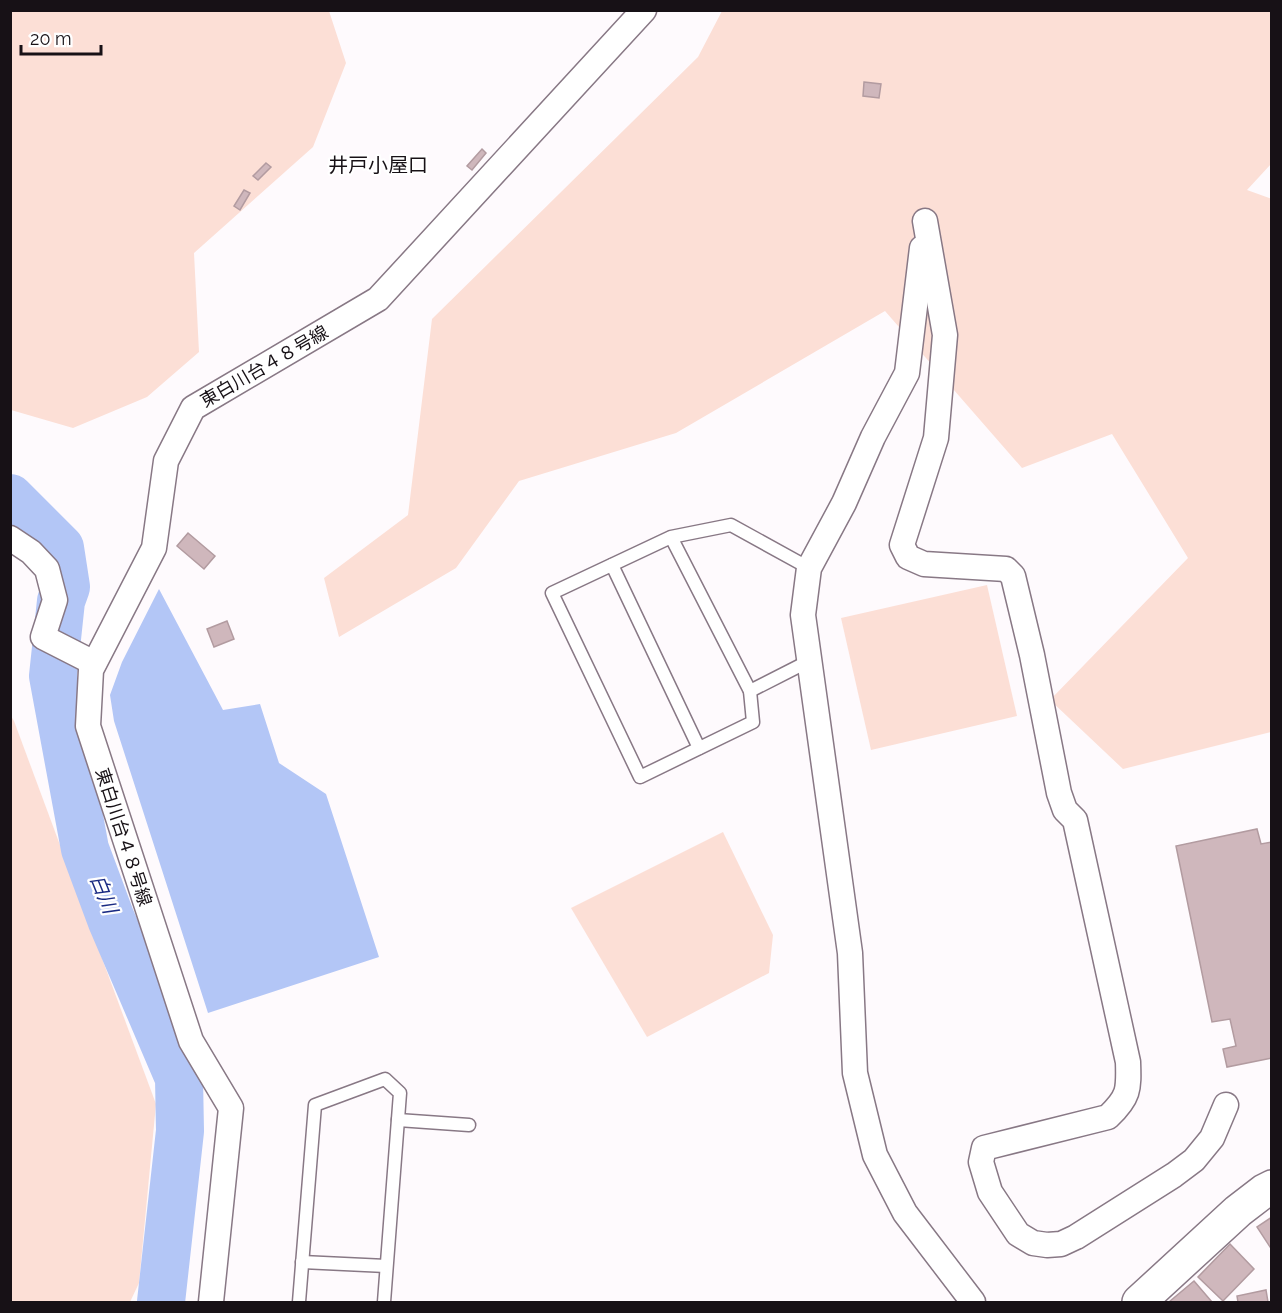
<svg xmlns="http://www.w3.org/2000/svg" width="1282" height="1313" font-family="Raleway,'Noto Sans JP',sans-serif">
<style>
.green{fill:#fcdfd6}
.water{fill:#b3c6f6}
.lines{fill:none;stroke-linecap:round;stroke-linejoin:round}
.river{stroke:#b3c6f6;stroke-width:48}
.building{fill:#cfb7bc;stroke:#b29ba0;stroke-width:1.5}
.lane-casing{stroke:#887885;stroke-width:15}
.street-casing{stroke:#887885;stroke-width:27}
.secondary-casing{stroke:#887885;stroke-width:36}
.lane{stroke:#fff;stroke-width:12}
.street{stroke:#fff;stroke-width:24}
.secondary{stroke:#fff;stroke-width:33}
.labels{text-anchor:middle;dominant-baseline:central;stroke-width:4.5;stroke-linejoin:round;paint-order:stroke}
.street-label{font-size:18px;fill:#171116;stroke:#fff}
.neighbourhood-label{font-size:20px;fill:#171116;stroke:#fff}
.water-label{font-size:20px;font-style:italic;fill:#1a2b83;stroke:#fff}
</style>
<rect width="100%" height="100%" fill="#fefafd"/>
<g class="green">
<polygon points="10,11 329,11 346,63 313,147 194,253 199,352 147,397 73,428 11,410"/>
<polygon points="722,11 1271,11 1271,164 1247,190 1272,199 1271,732 1123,769 1050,700 1188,558 1112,434 1022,468 885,311 676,433 519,481 456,568 339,637 324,578 408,515 432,319 698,57"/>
<polygon points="987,585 1017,716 871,750 841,618"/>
<polygon points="11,716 14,721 156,1104 139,1283 130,1302 11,1302"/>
<polygon points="723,832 773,935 769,973 647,1037 571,908"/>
</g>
<polygon class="water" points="159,589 223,710 260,704 279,763 326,794 379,957 208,1013 114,721 110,695 122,662"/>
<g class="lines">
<polyline class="river" points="10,498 60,548 66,587 61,601 53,676 85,849 111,919 179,1078 180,1131 161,1302"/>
</g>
<g class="building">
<polygon points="864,82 881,84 879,98 863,96"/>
<polygon points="482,149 486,153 472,170 467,166"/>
<polygon points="266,163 271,167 258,180 253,176"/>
<polygon points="244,190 250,193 240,210 234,206"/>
<polygon points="188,533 215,556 204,569 177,546"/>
<polygon points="227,621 234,639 214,647 207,629"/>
<polygon points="1257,829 1261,844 1272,842 1272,1058 1227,1067 1223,1049 1236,1046 1230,1019 1212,1022 1176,846"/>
<polygon points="1272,1217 1272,1250 1257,1227"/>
<polygon points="1230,1244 1254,1269 1223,1301 1198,1277"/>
<polygon points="1194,1281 1212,1302 1169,1302"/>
<polygon points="1266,1290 1268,1302 1238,1302 1237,1296"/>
</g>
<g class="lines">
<g class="lane-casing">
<g id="lane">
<polyline points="671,537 750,691 753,722 640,777 552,593 671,537 731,525 809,568"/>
<polyline points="612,565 699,748"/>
<polyline points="750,691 809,661"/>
<polyline points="398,1120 469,1125"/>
<polyline points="302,1262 386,1266"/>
<polyline points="299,1302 315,1105 385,1079 400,1093 384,1302"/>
</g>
</g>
<g class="street-casing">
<g id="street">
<path d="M925 221 945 335 936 438 902 545 908 557 924 564 1006 569 1013 576 1032 655 1059 793 1065 810 1075 820 1128 1062C1129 1090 1129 1097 1108 1117L984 1148 981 1162 990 1192 1018 1234 1033 1243 1047 1245 1061 1244 1076 1237 1174 1175 1194 1160 1212 1138 1226 1105"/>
<polyline points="922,248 907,373 873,437 844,503 809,568 803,615 850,953 855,1073 875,1155 905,1213 973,1302"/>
<polyline points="10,538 31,552 47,569 55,600 43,637 94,663"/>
<polyline points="211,1302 231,1108 191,1041 88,726 91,670 154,548 166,461 193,408 378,299 644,10"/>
</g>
</g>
<g class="secondary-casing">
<polyline id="secondary" points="1139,1302 1238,1211 1264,1191 1272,1187"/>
</g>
<use href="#lane" class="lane"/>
<use href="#street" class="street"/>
<use href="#secondary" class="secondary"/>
</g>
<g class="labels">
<g class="street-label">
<text transform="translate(264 366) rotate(-30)">東白川台４８号線</text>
<text transform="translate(124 837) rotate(72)">東白川台４８号線</text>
</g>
<g class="neighbourhood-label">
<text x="378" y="165">井戸小屋口</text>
</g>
<g class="water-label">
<text transform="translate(104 894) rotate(68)">白川</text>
</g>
</g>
<rect width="1282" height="1313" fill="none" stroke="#171116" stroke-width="24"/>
<path d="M21 45v9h80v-9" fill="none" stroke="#171116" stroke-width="3"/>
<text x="30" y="45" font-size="18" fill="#171116" stroke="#ffffff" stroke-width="4.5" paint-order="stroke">20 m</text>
</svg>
